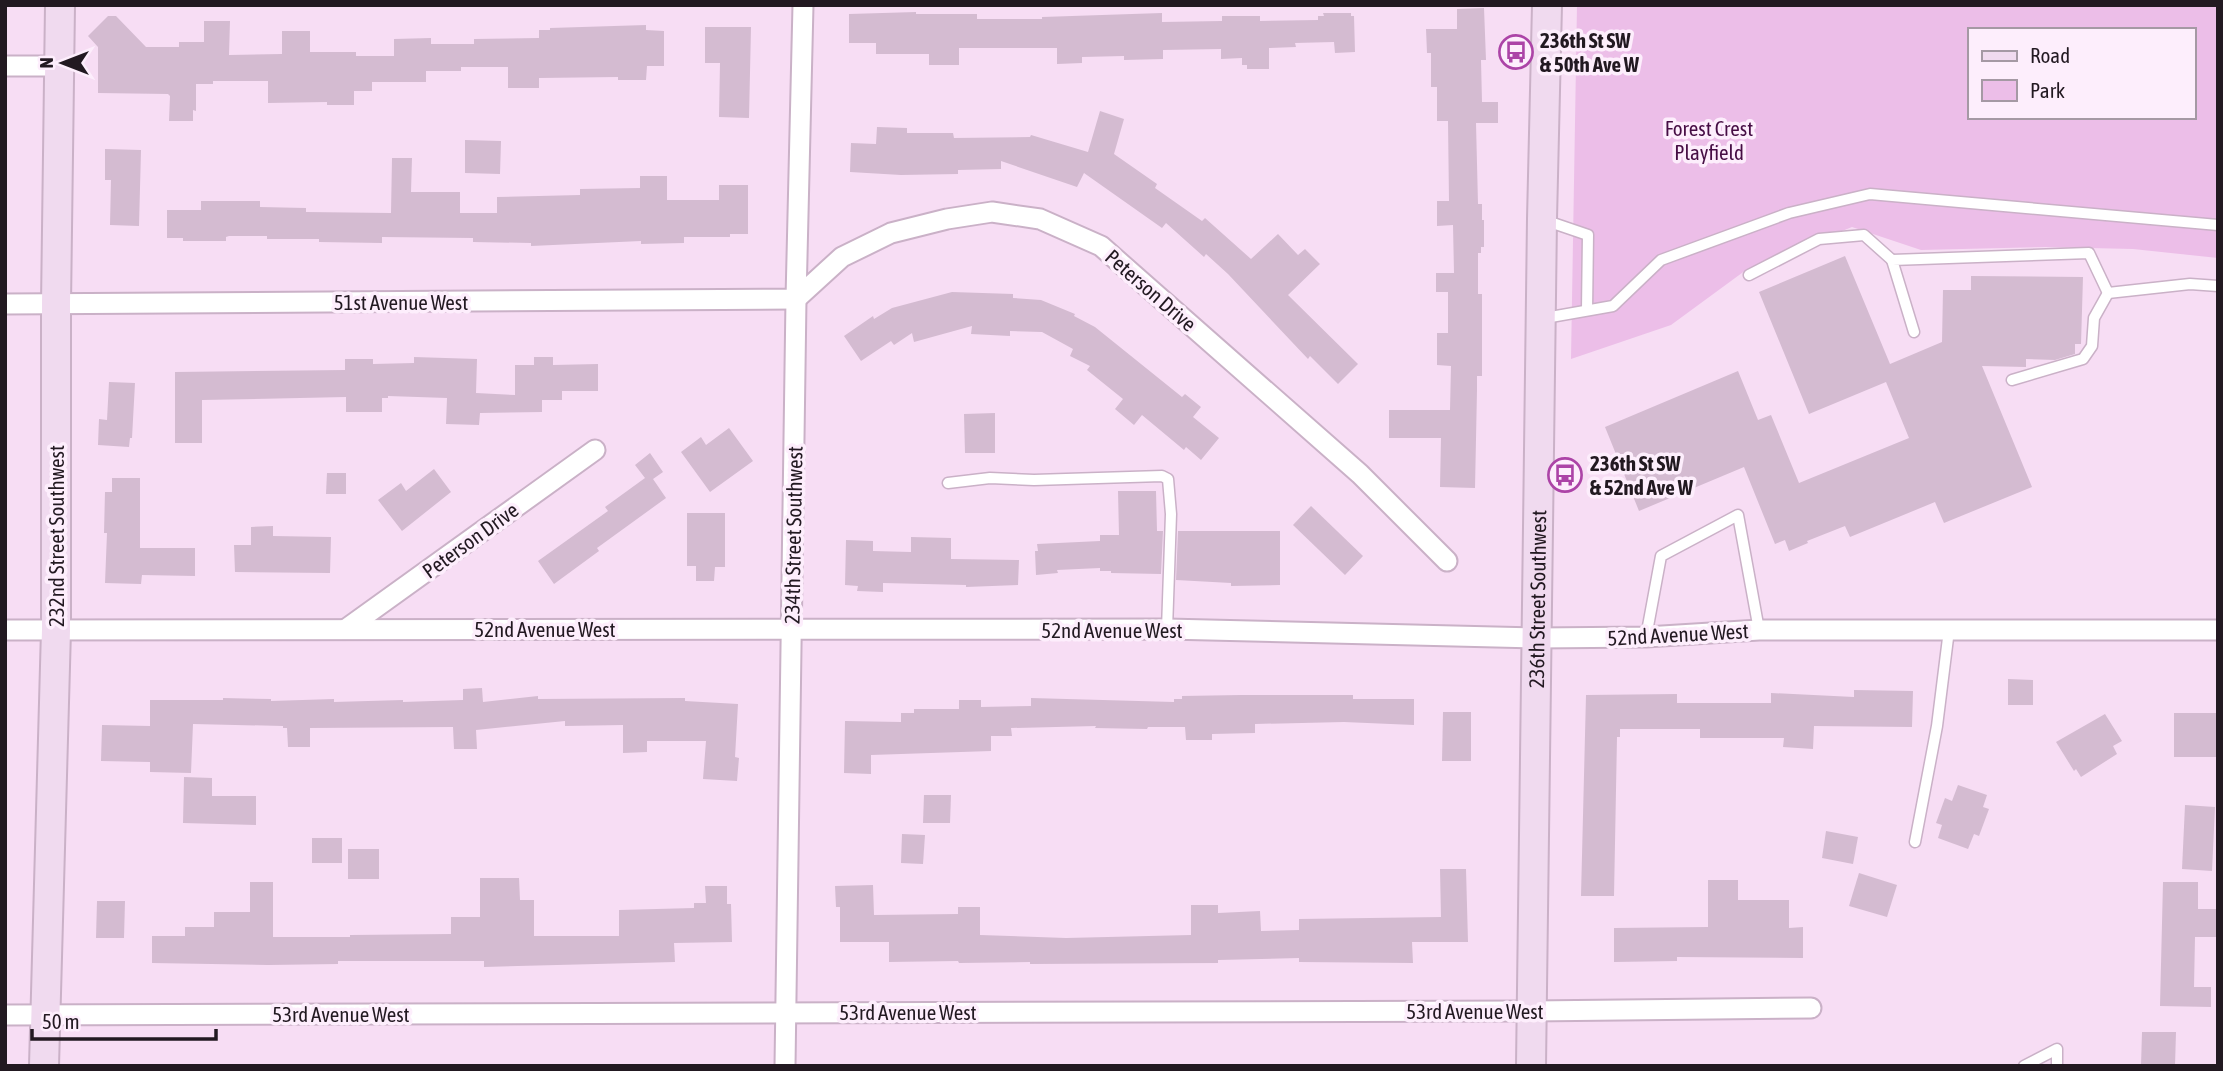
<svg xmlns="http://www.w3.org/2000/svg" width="2223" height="1071" font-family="'Asap Condensed',sans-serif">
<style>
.green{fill:#ecbee8;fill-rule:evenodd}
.building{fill:#d4bbd1}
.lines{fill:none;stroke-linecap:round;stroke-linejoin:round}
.lane-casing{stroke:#cab1c7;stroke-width:13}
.street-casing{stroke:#cab1c7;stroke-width:23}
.secondary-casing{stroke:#cab1c7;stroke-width:32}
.lane{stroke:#fff;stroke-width:10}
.street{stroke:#fff;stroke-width:19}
.secondary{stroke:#f0daef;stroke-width:28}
.labels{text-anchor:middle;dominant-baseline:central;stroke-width:7;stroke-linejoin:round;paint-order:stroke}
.poi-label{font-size:21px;font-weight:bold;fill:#221921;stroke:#fdeefc;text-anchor:start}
.park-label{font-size:21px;fill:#460d44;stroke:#fdeefc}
.street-label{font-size:21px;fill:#221921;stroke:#fdeefc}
</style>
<rect width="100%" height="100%" fill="#f7ddf4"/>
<path class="green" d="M1577 5H2218V258L2133 249 2045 247 1921 250 1852 227 1746 270 1671 325 1571 359ZM1969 30H2193V117H1969Z"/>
<g class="building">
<polygon points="1484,8 1486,60 1481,60 1482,102 1498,102 1498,123 1476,123 1478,204 1482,204 1482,220 1484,220 1484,247 1481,247 1481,253 1478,253 1478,294 1482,294 1482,376 1477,376 1477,390 1475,488 1440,487 1441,438 1389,438 1389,410 1450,410 1451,366 1437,365 1437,333 1448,333 1448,292 1436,292 1436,273 1454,273 1453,225 1437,226 1437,201 1449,201 1448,121 1437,121 1437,87 1431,87 1431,53 1427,53 1426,29 1457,29 1457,9"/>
<polygon points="916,12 916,14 977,14 977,19 1042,19 1042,17 1162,13 1162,22 1222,21 1222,16 1260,16 1260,21 1318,20 1318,16 1324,16 1323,13 1351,13 1351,16 1354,16 1355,52 1335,53 1334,42 1295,43 1296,47 1269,48 1269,69 1247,69 1247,65 1242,65 1242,58 1221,59 1221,49 1163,50 1163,59 1124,60 1124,56 1082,57 1082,63 1057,64 1057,48 959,48 959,65 929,65 929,54 876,54 876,43 849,43 849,14"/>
<polygon points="108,16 116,16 146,47 179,47 179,42 204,42 204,21 230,21 229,55 282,54 282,31 310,31 310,52 356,52 356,56 394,56 394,39 431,38 431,44 474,44 474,39 539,38 539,30 550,30 550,28 646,25 646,30 664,31 664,66 647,66 646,80 618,80 618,77 539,78 539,88 508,88 508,67 461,67 461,71 426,71 426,82 372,82 372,91 354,91 354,105 327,105 327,102 268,103 268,81 213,81 213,84 196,84 196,111 193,110 193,121 169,121 170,96 168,94 98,93 98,47 88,36"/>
<polygon points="705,27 751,27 749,118 719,117 720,63 705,63"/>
<polygon points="1100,111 1124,119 1114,154 1157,184 1155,188 1202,221 1205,218 1251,259 1278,234 1298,255 1305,249 1320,264 1288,295 1358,364 1338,384 1310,356 1308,359 1228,274 1206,254 1204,257 1166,223 1162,228 1084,173 1077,187 1001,161 1001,169 958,170 958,174 901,175 850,172 851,143 876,144 877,127 907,128 907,133 953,133 954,138 1030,137 1031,135 1088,152"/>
<polygon points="465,140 501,141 500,174 465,173"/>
<polygon points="105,149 141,150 139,226 110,225 111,180 105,180"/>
<polygon points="392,158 412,158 411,192 460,192 460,213 497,213 497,197 580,195 580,189 640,188 640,176 667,176 667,200 719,200 719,185 748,185 748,234 730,234 730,237 684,237 684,243 641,244 641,241 531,246 531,243 473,242 473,238 382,237 382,243 319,242 319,239 267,239 267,236 229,236 226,237 226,241 183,241 183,238 167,238 167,210 201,210 201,201 260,201 260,207 306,208 306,212 391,213"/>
<polygon points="1845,256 1890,364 1942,342 1943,290 1971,290 1971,276 2083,277 2081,344 2075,344 2075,354 2055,360 2026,359 2026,367 1982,366 2032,487 1944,523 1935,502 1850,537 1845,526 1807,541 1808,543 1789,551 1785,540 1775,544 1744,467 1639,511 1605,427 1738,371 1758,420 1771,415 1799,483 1909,438 1886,382 1809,414 1759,292"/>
<polygon points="952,292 1013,294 1013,298 1041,300 1075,314 1074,316 1095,327 1182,397 1185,394 1201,407 1193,417 1219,438 1201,460 1186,447 1184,450 1142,415 1134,425 1115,409 1123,399 1087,370 1090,366 1070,356 1073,349 1042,332 1010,331 1010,336 971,334 972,326 914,342 912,333 894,345 891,341 861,361 844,336 873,316 874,319 892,308"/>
<polygon points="414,357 477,359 476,393 515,395 515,365 534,365 534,357 553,357 553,365 598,364 598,391 562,391 562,400 542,400 542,412 480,413 479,425 446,424 447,398 388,396 388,398 382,398 382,412 346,412 346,397 202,400 202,443 175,443 175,372 345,370 345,359 373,359 373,364 414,363"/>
<polygon points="109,382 135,383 132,438 130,438 129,447 98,445 99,419 107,420"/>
<polygon points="995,413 995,453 965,453 964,414"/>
<polygon points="729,428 753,461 710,492 681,452 701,437 706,445"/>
<polygon points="650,453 663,472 653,479 666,498 597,548 599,551 554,584 538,561 608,511 605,507 645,478 635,465"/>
<polygon points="434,469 451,492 402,531 378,500 401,483 406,491"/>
<polygon points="327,473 346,473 346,494 326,494"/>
<polygon points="112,478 140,478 140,548 195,548 195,576 142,575 141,584 105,583 107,533 104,533 105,492 112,492"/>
<polygon points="1118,491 1156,491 1157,531 1163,531 1161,574 1111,573 1111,571 1100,571 1100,568 1057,570 1058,573 1036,575 1035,551 1038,551 1037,544 1100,541 1100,535 1119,535"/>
<polygon points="1311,506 1363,556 1345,575 1293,525"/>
<polygon points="687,513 725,513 725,567 715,567 714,581 696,581 696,566 687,566"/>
<polygon points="273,526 273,536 331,537 330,573 235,572 234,545 251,545 251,527"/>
<polygon points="1178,531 1280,531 1280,585 1231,586 1231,583 1176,580"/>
<polygon points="911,537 951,538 951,559 1019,560 1018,585 966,587 966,585 883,583 883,592 857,591 858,586 845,585 846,540 873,541 873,551 911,552"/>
<polygon points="2008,679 2033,680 2033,705 2008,705"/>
<polygon points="482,688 483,702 538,696 538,699 685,698 685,701 738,704 735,757 739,758 737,781 703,779 706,741 647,741 647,752 623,753 623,725 565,726 565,721 476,730 477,749 454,749 453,727 310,728 310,747 288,747 287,728 283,728 283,726 193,724 191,773 150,772 150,762 101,761 102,725 150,726 150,700 223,700 223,698 271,699 271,701 334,699 334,702 403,700 403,702 463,700 463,689"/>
<polygon points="1854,690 1913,691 1912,727 1814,726 1813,749 1783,747 1784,738 1700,738 1700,729 1620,729 1620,737 1617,737 1614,896 1581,896 1586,695 1677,694 1677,703 1771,703 1771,693 1854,697"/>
<polygon points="1241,695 1353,695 1353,699 1414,699 1414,725 1344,722 1255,724 1255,733 1212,734 1212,740 1186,740 1185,727 1148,727 1147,729 1095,728 1096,726 1011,728 1012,736 991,736 991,751 871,755 871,774 844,773 845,721 901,722 901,713 914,713 914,709 959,709 959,700 981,700 981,707 1031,706 1031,698 1174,702 1174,699 1182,699 1182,696"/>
<polygon points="1443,712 1471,712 1471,761 1442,761"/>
<rect x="2174" y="713" width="44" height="44"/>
<polygon points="2105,714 2122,741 2113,746 2117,754 2081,777 2076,769 2074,771 2056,742"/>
<polygon points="184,777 212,778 212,796 256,796 256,825 183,823"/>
<polygon points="1958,785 1987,795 1983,807 1989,809 1979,836 1974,834 1968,849 1938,838 1942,825 1936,823 1945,798 1952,801"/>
<polygon points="924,795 951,795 950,823 923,823"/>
<polygon points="2185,805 2215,807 2212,871 2182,869"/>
<polygon points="1826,831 1858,837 1853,864 1822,858"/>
<polygon points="902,834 925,835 923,864 901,863"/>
<rect x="312" y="838" width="30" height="25"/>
<rect x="348" y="849" width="31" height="30"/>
<polygon points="1440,869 1466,869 1468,942 1412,942 1413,963 1299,962 1299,958 1218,960 1218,963 1030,964 1030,962 959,963 958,961 889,962 889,942 840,942 840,907 836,907 835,886 873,885 874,915 958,914 958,907 980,907 980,935 1066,938 1191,935 1191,905 1218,905 1218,913 1260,911 1261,931 1299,930 1299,919 1441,917"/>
<polygon points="1859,873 1897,885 1887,917 1849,906"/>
<polygon points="480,878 519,878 520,900 534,900 534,936 619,936 619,910 694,908 694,903 706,903 705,886 727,886 727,904 731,904 732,942 674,943 675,962 484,967 484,961 338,961 338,964 268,965 152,963 152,936 185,936 185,927 214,927 214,912 250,912 250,882 273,882 273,937 350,937 350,935 451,934 451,917 480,917"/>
<polygon points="1708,880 1738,880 1738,900 1789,900 1789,928 1803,927 1803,958 1677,957 1677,961 1614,962 1614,928 1708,927"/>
<polygon points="2163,882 2198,882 2198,909 2218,909 2218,937 2195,937 2194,987 2211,987 2211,1007 2160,1006"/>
<polygon points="97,901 125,901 124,938 96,938"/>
<polygon points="2142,1032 2176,1032 2175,1066 2141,1066"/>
</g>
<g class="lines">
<g class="lane-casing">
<g id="lane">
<polyline points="1544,220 1588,235 1587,310"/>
<polyline points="1749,275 1819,239 1864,235 1892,260"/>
<polyline points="2108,293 2190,284 2218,286"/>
<polyline points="1545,318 1613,306 1661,260 1789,213 1870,194 2218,225"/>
<polyline points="1914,332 1892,260 2089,253 2108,293"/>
<polyline points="2012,380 2083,359 2092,346 2094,318 2108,293"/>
<polyline points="948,483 990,478 1034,480 1162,476 1168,479 1171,514 1167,629"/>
<polyline points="1646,637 1661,556 1738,515 1759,630"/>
<polyline points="1915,842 1937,726 1949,630"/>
<polyline points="2024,1066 2057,1049 2057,1066"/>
</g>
</g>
<g class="street-casing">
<g id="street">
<polyline points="5,66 60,66"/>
<polyline points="5,304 796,299 842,257 891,233 947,219 992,212 1040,219 1101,246 1360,474 1447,561"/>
<polyline points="346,629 595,450"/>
<polyline points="5,630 1167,629 1537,638 1646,637 1759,630 2218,630"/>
<polyline points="5,1015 1531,1011 1811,1008"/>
<polyline points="785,1066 796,299 803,5"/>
</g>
</g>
<g class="secondary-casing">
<g id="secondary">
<polyline points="44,1066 56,630 56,304 60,5"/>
<path id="s1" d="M1531 1066 1542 219 1547 5"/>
</g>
</g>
<use href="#lane" class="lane"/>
<use href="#street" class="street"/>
<use href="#secondary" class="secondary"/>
</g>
<defs>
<g id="bus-ring" transform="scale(1.75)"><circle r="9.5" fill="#fdeefc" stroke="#ac44a7" stroke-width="1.5"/><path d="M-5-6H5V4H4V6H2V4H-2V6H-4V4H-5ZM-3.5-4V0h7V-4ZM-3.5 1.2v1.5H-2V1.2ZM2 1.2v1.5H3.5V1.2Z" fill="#ac44a7"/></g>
</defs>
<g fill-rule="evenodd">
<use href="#bus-ring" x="1516" y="52"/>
<use href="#bus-ring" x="1565" y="475"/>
</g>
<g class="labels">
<g class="poi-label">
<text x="1540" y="40">236th St SW<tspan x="1540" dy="24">&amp; 50th Ave W</tspan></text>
<text x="1590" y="463">236th St SW<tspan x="1590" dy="24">&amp; 52nd Ave W</tspan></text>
</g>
<g class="park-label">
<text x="1709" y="128">Forest Crest<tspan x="1709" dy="24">Playfield</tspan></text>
</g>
<g class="street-label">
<text transform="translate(1151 290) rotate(41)">Peterson Drive</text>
<text x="401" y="302">51st Avenue West</text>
<text transform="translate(793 535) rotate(-89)">234th Street Southwest</text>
<text transform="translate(56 536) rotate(-90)">232nd Street Southwest</text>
<text transform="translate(470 540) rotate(-36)">Peterson Drive</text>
<text stroke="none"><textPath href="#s1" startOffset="467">236th Street Southwest</textPath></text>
<text x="545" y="629">52nd Avenue West</text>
<text x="1112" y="630">52nd Avenue West</text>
<text transform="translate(1678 634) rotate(-3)">52nd Avenue West</text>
<text x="1475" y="1011">53rd Avenue West</text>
<text x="908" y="1012">53rd Avenue West</text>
<text x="341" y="1014">53rd Avenue West</text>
</g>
</g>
<rect width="2223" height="1071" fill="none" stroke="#221921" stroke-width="14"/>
<rect x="1968" y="28" width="228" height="91" fill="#fdeefc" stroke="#a599a4" stroke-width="2"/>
<rect x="1982" y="51" width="35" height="10" fill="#f0daef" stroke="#a599a4" stroke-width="2"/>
<text x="2030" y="63" font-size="21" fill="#221921">Road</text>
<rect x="1982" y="80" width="35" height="21" fill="#ecbee8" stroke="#a599a4" stroke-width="2"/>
<text x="2030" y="98" font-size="21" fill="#221921">Park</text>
<g transform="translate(63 63) rotate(270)" stroke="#fdeefc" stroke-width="5" paint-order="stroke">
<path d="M0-5L12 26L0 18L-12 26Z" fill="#221921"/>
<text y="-10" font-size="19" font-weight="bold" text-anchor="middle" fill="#221921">N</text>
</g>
<path d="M32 1029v10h184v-10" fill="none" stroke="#221921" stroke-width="3.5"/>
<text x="42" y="1029" font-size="21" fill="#221921" stroke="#fdeefc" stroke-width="5" paint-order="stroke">50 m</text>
</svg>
